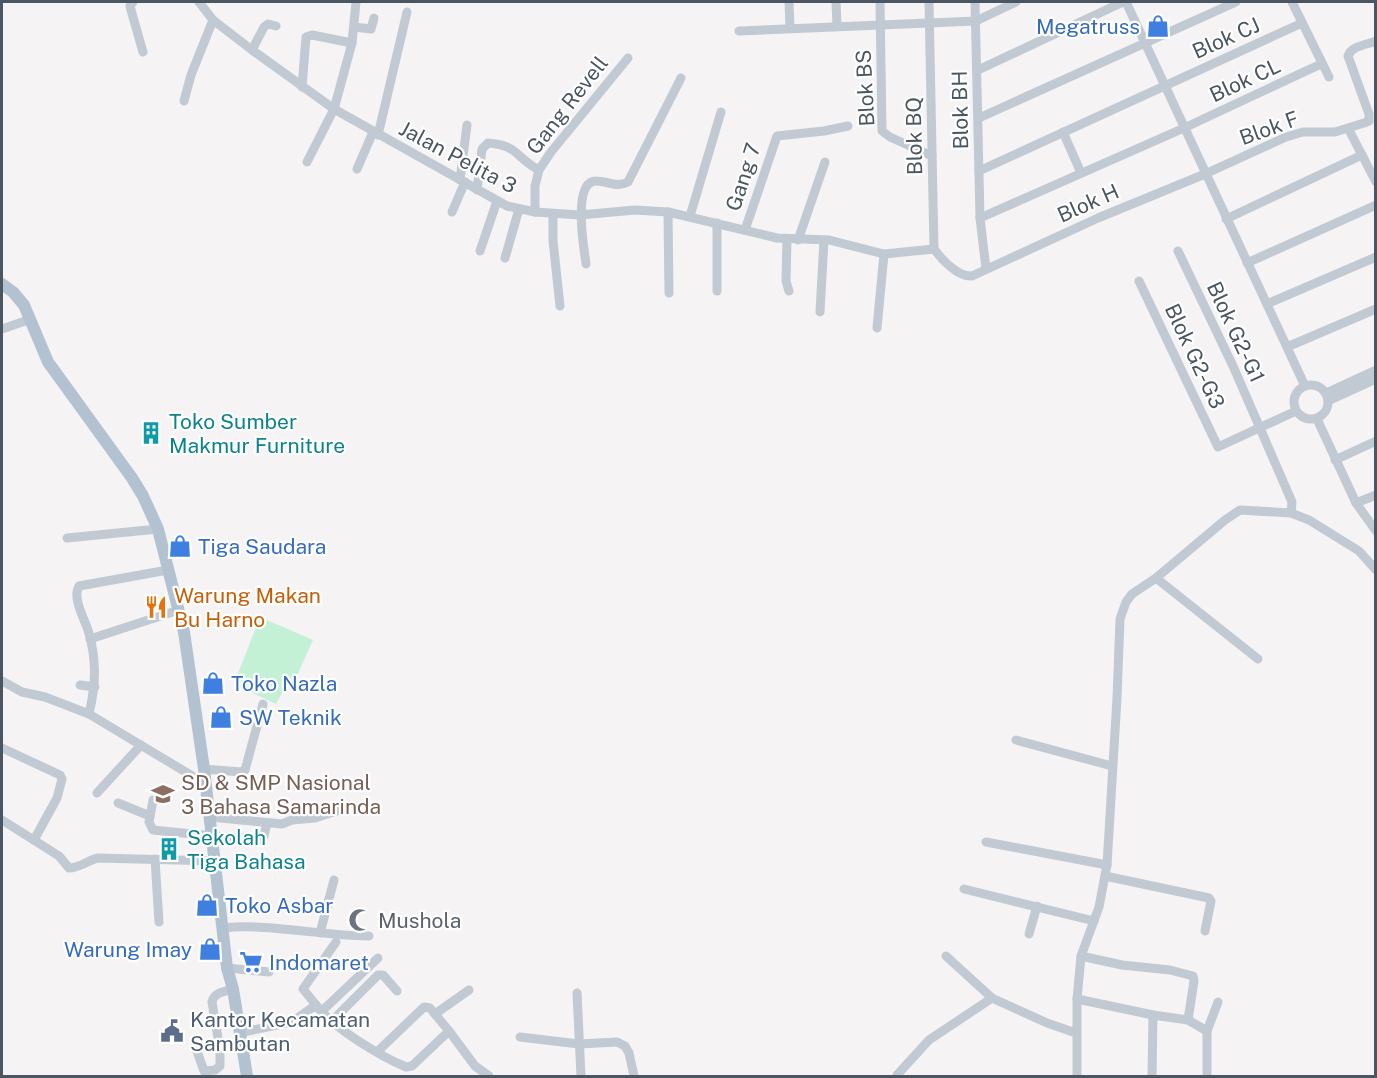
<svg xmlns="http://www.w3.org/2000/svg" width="1377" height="1078" font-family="'Public Sans',sans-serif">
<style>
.pitch{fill:#c3f1d5}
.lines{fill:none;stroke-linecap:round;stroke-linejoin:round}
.minor{stroke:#c1cad2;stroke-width:9}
.major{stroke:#b3c2d1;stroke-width:12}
.labels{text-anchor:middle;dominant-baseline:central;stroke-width:4.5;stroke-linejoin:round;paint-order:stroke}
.shop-label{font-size:21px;fill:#366cbe;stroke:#fff;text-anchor:start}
.street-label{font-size:21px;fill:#4a5661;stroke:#fff}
.culture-label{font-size:21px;fill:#0d838f;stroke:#fff;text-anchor:start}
.food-label{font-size:21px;fill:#c56008;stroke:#fff;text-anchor:start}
.education-label{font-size:21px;fill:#785e54;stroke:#fff;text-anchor:start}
.worship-label{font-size:21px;fill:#5b616d;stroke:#fff;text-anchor:start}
.service-label{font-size:21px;fill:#4e5e75;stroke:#fff;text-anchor:start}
</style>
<rect width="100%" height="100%" fill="#f5f3f3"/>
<polygon class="pitch" points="260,617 313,640 292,687 286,685 276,704 234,684"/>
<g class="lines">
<g class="minor">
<polyline points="133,2 130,6 131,10 143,52"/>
<polyline points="199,2 213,20 252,50 334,109 507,206 535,212 580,215 635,210 668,212 777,238 829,240 884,254 934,249"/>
<polyline points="789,2 790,28"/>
<polyline points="836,2 837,26"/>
<polyline points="880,2 882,131 890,137 932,156"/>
<polyline points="929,2 934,249"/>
<polyline points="975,2 980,218 986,269"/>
<polyline points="1126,2 1305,386"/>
<polyline points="1292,2 1329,77"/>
<polyline points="354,27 371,29 374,18"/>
<polyline points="739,31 976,21 1016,2"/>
<polyline points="252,50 264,27 268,24 276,26"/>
<polyline points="978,70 1123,2"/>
<polyline points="302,87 306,37 312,35 352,43"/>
<polyline points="184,101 191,75 213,20"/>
<polyline points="979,118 1236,2"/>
<polyline points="1349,130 1376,182"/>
<polyline points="1063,132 1081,173"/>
<polyline points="378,135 407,12"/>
<polyline points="307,162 334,109 352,43 356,2"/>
<polyline points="357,169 373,132"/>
<polyline points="979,171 1302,23"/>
<polyline points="460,180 467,125"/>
<path d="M477 190 482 149 488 143C518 145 516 158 539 170"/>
<polyline points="452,212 465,182"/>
<polyline points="535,212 535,186 539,170 551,152 628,58"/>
<polyline points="668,212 669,293"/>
<polyline points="553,214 553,241 560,306"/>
<polyline points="690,216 721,112"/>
<polyline points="980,218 1184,128 1321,64"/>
<polyline points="1226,219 1362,155"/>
<polyline points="745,230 777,136 824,131 848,126"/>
<polyline points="787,239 786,281 789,291"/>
<polyline points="798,240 825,162"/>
<path d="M934 249C942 260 958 277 972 276L1098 218 1205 174 1286 137 1303 132H1335L1364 123 1369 121V114L1348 56C1351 46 1366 45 1376 41"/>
<polyline points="480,251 497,201"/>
<polyline points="1178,251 1233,366 1292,502 1291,513"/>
<polyline points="505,258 519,209"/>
<polyline points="1247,263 1376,205"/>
<path d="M586 264C584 249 572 181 596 181 607 181 618 188 628 182L681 78"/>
<polyline points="1139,281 1218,447 1296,411"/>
<polyline points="717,291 717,223"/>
<polyline points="1267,304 1376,257"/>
<polyline points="820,312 824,240"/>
<polyline points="877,328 884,254"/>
<polyline points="2,329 31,319"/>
<polyline points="1287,347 1376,309"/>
<circle cx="1311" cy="402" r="17"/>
<polyline points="1326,393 1376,370"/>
<polyline points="1328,401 1376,379"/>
<polyline points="1317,419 1356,503 1376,531"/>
<polyline points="1335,460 1376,441"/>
<polyline points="1356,503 1376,495"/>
<polyline points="67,538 158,529"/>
<polyline points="1156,578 1258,659"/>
<polyline points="90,639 179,610"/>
<polyline points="2,681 22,692 45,697 89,714 204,783"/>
<polyline points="80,685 95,687"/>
<path d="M89 714C96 684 97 660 88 630 84 618 72 598 79 586L168 570"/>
<polyline points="1016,740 1112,766"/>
<polyline points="2,748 60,775 62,779 57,798 34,840"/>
<polyline points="204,769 241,772 245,770 263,704"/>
<polyline points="97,793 141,745"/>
<polyline points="153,800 149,822 153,830 212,836 261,839 264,836 267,823"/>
<polyline points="118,803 150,816"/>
<polyline points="210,817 282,824 292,820 315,818 343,809"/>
<path d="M2 820 59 856 69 868C80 868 88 860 98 858L215 861"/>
<polyline points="986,842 1107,865"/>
<polyline points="155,859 159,922"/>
<polyline points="1105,876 1209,898 1211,901 1205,931"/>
<polyline points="964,889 1094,921"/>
<path d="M223 928C270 923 320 936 369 936"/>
<polyline points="320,933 334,880"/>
<polyline points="1029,934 1037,906"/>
<polyline points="946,956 992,998 1047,1023 1076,1033"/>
<polyline points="1081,956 1122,965 1170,970 1193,976 1194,981 1188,1020"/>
<polyline points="227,968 269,972"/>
<polyline points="577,993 581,1076"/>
<polyline points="1077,999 1153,1015 1188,1020 1207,1031"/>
<polyline points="316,1005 303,989 336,942"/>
<polyline points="322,1011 378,958"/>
<polyline points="435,1014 469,990"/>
<polyline points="332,1021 378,975 383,975 397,991"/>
<path d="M238 1033 292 1022 316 1005C333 1028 380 1056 406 1067L412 1066 449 1031 475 1066 489 1076"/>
<polyline points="520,1037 579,1044 617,1042 625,1046 629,1053 634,1076"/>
<path d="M197 1051 204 1071 215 1070 220 1066V1050L212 1002C214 992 224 992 233 989"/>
<polyline points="377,1052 424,1007 430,1008 449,1031"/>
<polyline points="897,1075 929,1040 992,998"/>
<polyline points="1077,1076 1077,999 1081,956 1099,907 1107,865 1117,698 1120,619 1126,602 1132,594 1156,578 1225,520 1240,510 1291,513 1309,520 1359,551 1376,570"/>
<polyline points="1152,1076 1153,1015"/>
<polyline points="1207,1076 1207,1031 1218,1002"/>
</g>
<polyline class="major" points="2,284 13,292 24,305 48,362 132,478 143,496 158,529 184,632 204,769 227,968 233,989 247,1076"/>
</g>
<defs>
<g id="shop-bare" transform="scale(1.8)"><path d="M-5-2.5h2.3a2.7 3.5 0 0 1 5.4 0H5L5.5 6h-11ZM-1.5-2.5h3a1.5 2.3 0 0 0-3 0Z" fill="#3f7fe0" stroke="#fff" stroke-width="2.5" paint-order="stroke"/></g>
<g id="building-bare" transform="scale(1.8)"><path d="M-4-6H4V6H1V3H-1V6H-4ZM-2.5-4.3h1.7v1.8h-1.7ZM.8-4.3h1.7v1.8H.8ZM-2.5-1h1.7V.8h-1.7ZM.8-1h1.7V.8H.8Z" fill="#0f9aa8" stroke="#fff" stroke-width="2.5" paint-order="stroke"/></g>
<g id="restaurant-bare" transform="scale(1.8)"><path d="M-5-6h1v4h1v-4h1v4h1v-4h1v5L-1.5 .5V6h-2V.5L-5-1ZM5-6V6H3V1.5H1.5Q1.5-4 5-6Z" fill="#e8710a" stroke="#fff" stroke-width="2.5" paint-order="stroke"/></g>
<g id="school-bare" transform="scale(1.8)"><path d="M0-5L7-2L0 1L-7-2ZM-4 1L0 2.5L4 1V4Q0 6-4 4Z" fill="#8d6e63" stroke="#fff" stroke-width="2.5" paint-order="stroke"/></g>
<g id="mosque-bare" transform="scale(1.8)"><path d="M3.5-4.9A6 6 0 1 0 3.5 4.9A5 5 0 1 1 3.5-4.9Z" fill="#6b7280" stroke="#fff" stroke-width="2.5" paint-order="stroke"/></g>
<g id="supermarket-bare" transform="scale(1.8)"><path d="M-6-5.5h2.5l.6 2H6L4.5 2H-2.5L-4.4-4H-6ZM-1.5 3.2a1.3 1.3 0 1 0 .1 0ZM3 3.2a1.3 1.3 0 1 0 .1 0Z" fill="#3f7fe0" stroke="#fff" stroke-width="2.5" paint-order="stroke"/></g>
<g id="civic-bare" transform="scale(1.8)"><path d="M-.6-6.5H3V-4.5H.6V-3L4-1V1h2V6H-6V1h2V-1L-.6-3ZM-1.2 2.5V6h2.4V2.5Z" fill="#5c6f8a" stroke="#fff" stroke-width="2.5" paint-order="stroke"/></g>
</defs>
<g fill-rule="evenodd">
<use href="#shop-bare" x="1158" y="26"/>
<use href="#building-bare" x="151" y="433"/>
<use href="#shop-bare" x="180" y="546"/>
<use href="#restaurant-bare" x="156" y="607"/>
<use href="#shop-bare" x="213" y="683"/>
<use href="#shop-bare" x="221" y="717"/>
<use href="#school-bare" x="163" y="794"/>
<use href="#building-bare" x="169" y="849"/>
<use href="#shop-bare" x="207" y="905"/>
<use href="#mosque-bare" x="360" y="920"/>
<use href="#shop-bare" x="210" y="949"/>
<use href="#supermarket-bare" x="251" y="962"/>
<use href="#civic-bare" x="172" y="1031"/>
</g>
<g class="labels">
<g class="shop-label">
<text x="1140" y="26" text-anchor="end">Megatruss</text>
<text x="198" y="546">Tiga Saudara</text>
<text x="231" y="683">Toko Nazla</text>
<text x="239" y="717">SW Teknik</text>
<text x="225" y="905">Toko Asbar</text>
<text x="192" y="949" text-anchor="end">Warung Imay</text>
<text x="269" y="962">Indomaret</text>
</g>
<g class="street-label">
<text transform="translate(1226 38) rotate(-24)">Blok CJ</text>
<text transform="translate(1245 80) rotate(-25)">Blok CL</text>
<text transform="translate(865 88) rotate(-93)">Blok BS</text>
<text transform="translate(567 105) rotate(-52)">Gang Revell</text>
<text transform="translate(960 110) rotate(-91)">Blok BH</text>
<text transform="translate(1269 128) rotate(-20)">Blok F</text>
<text transform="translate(914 136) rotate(-91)">Blok BQ</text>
<text transform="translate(458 157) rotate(28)">Jalan Pelita 3</text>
<text transform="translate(743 177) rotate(-72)">Gang 7</text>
<text transform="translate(1088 203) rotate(-24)">Blok H</text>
<text transform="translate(1236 332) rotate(65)">Blok G2-G1</text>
<text transform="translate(1195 356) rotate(65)">Blok G2-G3</text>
</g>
<g class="culture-label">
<text x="169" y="421">Toko Sumber<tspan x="169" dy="24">Makmur Furniture</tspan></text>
<text x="187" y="837">Sekolah<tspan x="187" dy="24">Tiga Bahasa</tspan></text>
</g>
<g class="food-label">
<text x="174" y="595">Warung Makan<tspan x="174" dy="24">Bu Harno</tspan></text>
</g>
<g class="education-label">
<text x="181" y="782">SD &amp; SMP Nasional<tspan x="181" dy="24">3 Bahasa Samarinda</tspan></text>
</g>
<g class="worship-label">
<text x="378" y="920">Mushola</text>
</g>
<g class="service-label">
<text x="190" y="1019">Kantor Kecamatan<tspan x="190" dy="24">Sambutan</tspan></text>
</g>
</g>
<rect width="1377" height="1078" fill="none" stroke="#4a5661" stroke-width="6"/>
</svg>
